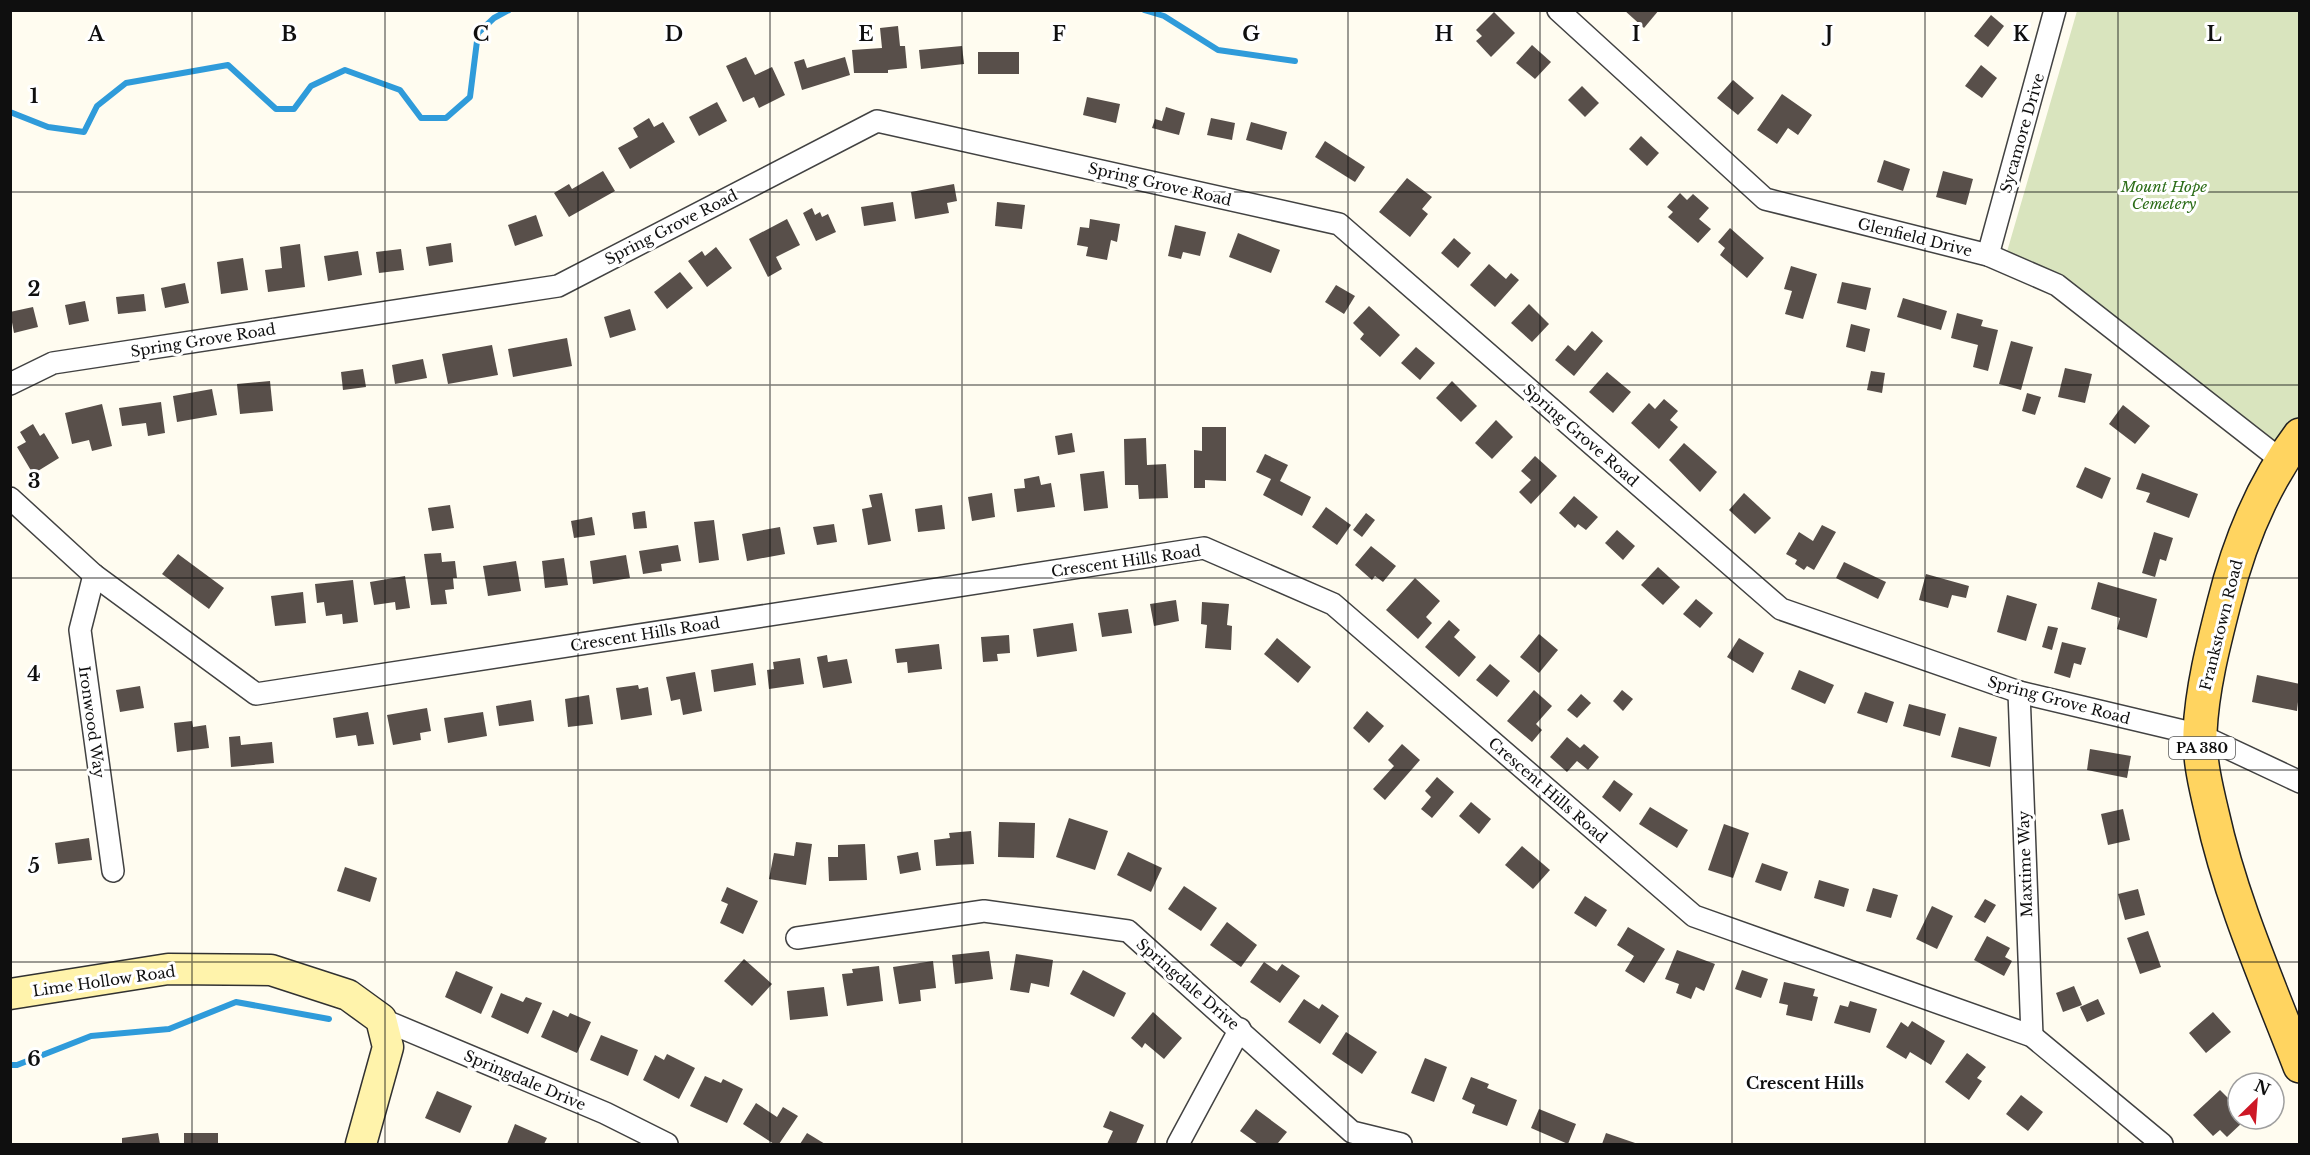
<svg xmlns="http://www.w3.org/2000/svg" width="2310" height="1155" font-family="'Libre Baskerville',serif">
<style>
.cemetery{fill:#d9e4be}
.lines{fill:none;stroke-linecap:round;stroke-linejoin:round}
.stream{stroke:#2f9bda;stroke-width:6}
.building{fill:#584f4a}
.street-casing{stroke:#424242;stroke-width:24}
.secondary-casing{stroke:#313131;stroke-width:33}
.primary-casing{stroke:#202020;stroke-width:36}
.street{stroke:#fff;stroke-width:21}
.secondary{stroke:#fff3ab;stroke-width:30}
.primary{stroke:#ffd460;stroke-width:33}
.grid{fill:none;stroke:#0f0f0f;stroke-width:1.5;stroke-opacity:0.55}
.labels{text-anchor:middle;dominant-baseline:central;stroke-width:6;stroke-linejoin:round;paint-order:stroke}
.shield{fill:#fff;stroke:#575757;stroke-width:1.5}
.shield-label{font-size:14px;font-weight:bold;fill:#0f0f0f}
.street-label{font-size:15px;fill:#0f0f0f;stroke:#fff}
.park-label{font-size:15px;font-style:italic;fill:#2c6d18;stroke:#fff}
.neighbourhood-label{font-size:16px;font-weight:bold;fill:#0f0f0f;stroke:#fff}
.grid-label{font-size:20px;text-anchor:middle;font-weight:bold;fill:#0f0f0f;stroke:#fff;stroke-width:6;stroke-linejoin:round;paint-order:stroke}
</style>
<rect width="100%" height="100%" fill="#fffcf0"/>
<polygon class="cemetery" points="2077,11 2299,11 2300,435 2281,460 2100,320 2004,262"/>
<g class="lines">
<g class="stream">
<polyline points="1144,10 1164,16 1218,50 1295,61"/>
<polyline points="10,112 48,127 84,132 97,106 126,83 228,65 276,109 294,109 311,86 345,70 400,90 421,118 446,118 470,97 478,33 494,18 509,10"/>
<polyline points="10,1065 17,1065 91,1036 169,1029 236,1002 329,1019"/>
</g>
</g>
<g class="building">
<polygon points="1624,10 1659,10 1644,28"/>
<polygon points="1494,12 1515,33 1491,57 1476,41 1482,36 1476,30"/>
<polygon points="1991,15 2004,26 1988,47 1974,36"/>
<polygon points="898,26 900,46 905,46 907,68 888,70 888,73 854,73 852,50 882,48 880,28"/>
<polygon points="1532,45 1551,62 1535,79 1516,63"/>
<polygon points="962,46 964,64 921,69 919,50"/>
<rect x="978" y="52" width="41" height="22"/>
<polygon points="746,57 755,75 772,67 785,95 759,108 754,97 743,102 726,66"/>
<polygon points="845,57 850,75 802,90 794,62 804,59 807,68"/>
<polygon points="1981,65 1997,78 1982,98 1965,86"/>
<polygon points="1733,80 1754,98 1738,115 1717,98"/>
<polygon points="1582,86 1599,103 1585,117 1568,100"/>
<polygon points="1782,94 1812,115 1798,135 1788,128 1777,144 1757,130"/>
<polygon points="1087,97 1120,104 1116,123 1083,115"/>
<polygon points="717,102 727,121 699,136 689,117"/>
<polygon points="1166,107 1185,113 1179,135 1152,128 1155,119 1162,121"/>
<polygon points="649,118 654,127 663,122 675,142 630,169 618,148 638,137 633,128"/>
<polygon points="1211,118 1235,123 1232,140 1207,135"/>
<polygon points="1251,122 1287,132 1282,150 1246,140"/>
<polygon points="1641,136 1659,153 1647,166 1629,149"/>
<polygon points="1325,141 1365,167 1355,182 1315,157"/>
<polygon points="1884,160 1910,169 1903,191 1877,182"/>
<polygon points="603,171 615,191 569,217 554,193 569,184 572,189"/>
<polygon points="1943,171 1973,179 1966,205 1936,197"/>
<polygon points="1407,178 1432,197 1422,209 1428,214 1410,237 1379,212"/>
<polygon points="954,184 957,201 947,203 949,213 915,219 911,192"/>
<polygon points="1680,193 1687,200 1693,194 1709,208 1699,219 1711,229 1698,243 1668,217 1673,212 1667,207"/>
<polygon points="893,202 896,221 864,226 861,207"/>
<polygon points="997,202 1025,205 1022,229 995,226"/>
<polygon points="812,208 815,215 820,212 822,217 828,214 836,232 816,241 803,213"/>
<polygon points="536,215 543,236 515,246 508,225"/>
<polygon points="787,219 800,245 776,257 782,269 768,277 749,239"/>
<polygon points="1090,219 1120,224 1117,242 1111,240 1107,260 1086,256 1088,247 1077,245 1080,227 1089,228"/>
<polygon points="1175,225 1206,232 1200,256 1183,252 1181,259 1168,256"/>
<polygon points="1730,228 1764,258 1747,278 1720,255 1725,248 1718,242"/>
<polygon points="1238,233 1280,250 1271,273 1229,257"/>
<polygon points="1454,238 1471,253 1458,268 1441,253"/>
<polygon points="451,243 453,262 429,266 426,247"/>
<polygon points="300,244 305,287 268,292 265,270 282,268 280,247"/>
<polygon points="716,247 732,268 707,287 688,261 702,251 705,256"/>
<polygon points="401,249 404,270 379,273 376,252"/>
<polygon points="358,251 362,275 328,281 324,256"/>
<polygon points="243,258 248,290 221,294 217,262"/>
<polygon points="1489,264 1506,279 1511,273 1519,280 1495,307 1470,285"/>
<polygon points="1791,266 1817,274 1803,319 1785,314 1792,291 1784,289"/>
<polygon points="680,272 693,288 667,309 654,292"/>
<polygon points="1842,282 1871,288 1866,310 1837,303"/>
<polygon points="185,283 189,303 165,308 161,288"/>
<polygon points="1336,285 1355,296 1344,314 1325,302"/>
<polygon points="144,294 146,311 118,314 116,297"/>
<polygon points="1903,298 1947,311 1941,330 1897,317"/>
<polygon points="85,301 89,321 69,325 65,305"/>
<polygon points="1529,304 1549,324 1532,342 1511,323"/>
<polygon points="1369,306 1400,335 1380,357 1360,339 1364,334 1353,323"/>
<polygon points="33,307 38,327 14,333 10,312"/>
<polygon points="630,309 636,330 610,338 604,317"/>
<polygon points="1957,313 1983,320 1981,326 1998,330 1988,371 1973,367 1978,345 1951,338"/>
<polygon points="1851,324 1870,329 1865,352 1846,347"/>
<polygon points="1592,331 1603,341 1574,376 1555,360 1568,345 1575,351"/>
<polygon points="567,338 572,366 513,377 508,349"/>
<polygon points="2011,341 2033,347 2021,390 1999,384"/>
<polygon points="492,345 498,375 448,384 442,354"/>
<polygon points="1416,347 1435,363 1420,380 1401,363"/>
<polygon points="423,359 427,378 395,384 392,365"/>
<polygon points="2065,368 2092,374 2085,403 2058,397"/>
<polygon points="363,369 366,387 343,390 341,372"/>
<polygon points="1871,371 1885,373 1882,393 1867,390"/>
<polygon points="1607,372 1631,392 1613,413 1589,392"/>
<polygon points="270,381 273,411 240,414 237,384"/>
<polygon points="1452,381 1477,406 1461,422 1436,398"/>
<polygon points="212,389 217,415 177,422 173,396"/>
<polygon points="2027,393 2041,397 2035,415 2022,411"/>
<polygon points="1664,399 1678,411 1670,420 1678,427 1659,449 1631,423 1649,403 1655,409"/>
<polygon points="161,402 165,433 148,436 146,423 122,426 119,408"/>
<polygon points="102,404 112,446 92,451 89,440 72,444 65,413"/>
<polygon points="2123,405 2150,426 2135,444 2109,424"/>
<polygon points="1496,420 1513,437 1492,459 1475,443"/>
<polygon points="33,424 40,436 44,433 59,458 33,474 17,447 26,442 20,432"/>
<polygon points="1202,427 1226,427 1226,481 1205,480 1205,488 1194,488 1194,450 1202,451"/>
<polygon points="1072,433 1075,452 1058,455 1055,436"/>
<polygon points="1146,438 1147,465 1166,464 1168,498 1139,499 1138,485 1125,485 1124,439"/>
<polygon points="1684,443 1717,472 1700,492 1669,460"/>
<polygon points="1265,454 1288,465 1280,481 1311,497 1302,516 1263,495 1271,479 1256,472"/>
<polygon points="1535,456 1557,476 1531,504 1519,492 1531,480 1521,471"/>
<polygon points="2085,467 2111,478 2102,499 2076,487"/>
<polygon points="1104,471 1108,508 1084,511 1080,474"/>
<polygon points="2142,473 2198,494 2189,518 2146,502 2150,493 2136,489"/>
<polygon points="1039,476 1041,485 1051,483 1055,507 1017,512 1014,489 1025,488 1024,479"/>
<polygon points="882,493 891,541 868,545 862,509 872,507 869,495"/>
<polygon points="992,493 995,517 972,521 968,497"/>
<polygon points="1744,493 1771,518 1755,534 1729,510"/>
<polygon points="1574,496 1598,517 1586,530 1578,524 1575,528 1559,513"/>
<polygon points="450,505 454,528 432,531 428,508"/>
<polygon points="942,505 945,529 918,532 915,509"/>
<polygon points="1326,507 1351,525 1337,545 1312,527"/>
<polygon points="645,511 647,528 634,529 632,513"/>
<polygon points="1366,513 1375,520 1362,537 1353,530"/>
<polygon points="592,517 595,535 574,538 571,521"/>
<polygon points="714,520 719,560 699,563 694,522"/>
<polygon points="834,524 837,542 817,545 813,527"/>
<polygon points="1822,525 1836,532 1814,570 1807,566 1804,570 1795,564 1797,560 1786,554 1799,532 1813,541"/>
<polygon points="780,527 785,554 747,561 742,534"/>
<polygon points="1617,530 1635,546 1623,560 1605,543"/>
<polygon points="2154,532 2173,538 2166,561 2160,559 2155,577 2142,573"/>
<polygon points="678,545 681,561 661,564 662,571 643,574 639,551"/>
<polygon points="1371,546 1396,566 1383,582 1375,576 1372,580 1355,565"/>
<polygon points="441,553 442,562 455,561 457,578 453,578 454,589 445,590 447,604 431,605 424,554"/>
<polygon points="178,554 224,588 209,609 162,574"/>
<polygon points="626,555 630,578 593,584 590,561"/>
<polygon points="564,558 568,585 545,588 542,561"/>
<polygon points="516,561 521,591 488,596 483,566"/>
<polygon points="1844,562 1886,582 1878,599 1836,578"/>
<polygon points="1658,567 1680,587 1663,605 1641,585"/>
<polygon points="1926,574 1969,586 1966,598 1952,595 1948,608 1919,600"/>
<polygon points="405,576 410,608 396,610 395,602 374,605 370,582"/>
<polygon points="1415,578 1440,601 1426,617 1432,623 1418,639 1386,610"/>
<polygon points="353,580 358,622 343,624 342,614 326,616 324,602 317,603 315,584"/>
<polygon points="2098,582 2157,599 2147,638 2117,629 2120,618 2091,609"/>
<polygon points="303,592 306,623 275,626 271,596"/>
<polygon points="2007,595 2037,604 2026,641 1997,632"/>
<polygon points="1696,599 1713,613 1700,628 1683,614"/>
<polygon points="1176,600 1179,621 1154,626 1150,604"/>
<polygon points="1202,602 1229,604 1227,625 1232,626 1231,650 1205,648 1207,625 1201,624"/>
<polygon points="1128,609 1132,633 1102,637 1098,613"/>
<polygon points="1449,620 1460,630 1454,637 1476,657 1459,677 1425,647"/>
<polygon points="1073,623 1077,651 1037,657 1033,629"/>
<polygon points="2048,626 2058,628 2052,650 2042,647"/>
<polygon points="1539,634 1558,650 1539,673 1520,657"/>
<polygon points="1009,635 1010,653 997,654 998,661 983,662 981,637"/>
<polygon points="1277,638 1311,667 1298,683 1264,654"/>
<polygon points="1739,638 1764,653 1753,673 1727,657"/>
<polygon points="2062,642 2086,648 2081,665 2074,663 2070,678 2054,673"/>
<polygon points="939,644 942,669 908,673 907,662 897,663 895,649"/>
<polygon points="827,655 828,662 847,659 852,683 823,688 817,657"/>
<polygon points="800,658 804,684 769,689 767,670 774,669 773,662"/>
<polygon points="753,663 756,685 714,692 711,670"/>
<polygon points="1490,664 1510,681 1497,697 1476,680"/>
<polygon points="1799,670 1834,685 1825,704 1791,689"/>
<polygon points="695,672 702,711 683,715 680,699 671,701 666,677"/>
<polygon points="2257,675 2300,684 2297,711 2252,702"/>
<polygon points="638,685 639,689 648,687 652,715 621,720 616,688"/>
<polygon points="140,686 144,708 120,712 116,690"/>
<polygon points="1534,690 1552,706 1536,724 1542,730 1532,742 1507,721"/>
<polygon points="1622,690 1633,699 1623,711 1613,701"/>
<polygon points="1865,692 1894,702 1887,723 1857,713"/>
<polygon points="1581,694 1591,703 1577,718 1567,710"/>
<polygon points="589,695 593,724 568,727 565,699"/>
<polygon points="531,700 534,721 499,726 496,706"/>
<polygon points="1909,704 1946,714 1940,736 1903,726"/>
<polygon points="427,708 431,731 420,733 421,740 393,745 387,715"/>
<polygon points="1367,711 1384,726 1369,743 1353,728"/>
<polygon points="368,712 374,744 358,746 356,735 336,738 333,718"/>
<polygon points="483,712 487,736 448,743 444,718"/>
<polygon points="192,721 193,727 206,725 209,748 177,752 174,723"/>
<polygon points="1959,727 1997,737 1990,767 1951,757"/>
<polygon points="240,736 241,745 272,742 274,763 231,767 229,737"/>
<polygon points="1567,737 1580,748 1584,744 1599,757 1588,770 1577,761 1567,772 1550,757"/>
<polygon points="1402,744 1420,760 1385,800 1373,789 1394,766 1388,760"/>
<polygon points="2090,749 2131,756 2127,778 2087,770"/>
<polygon points="1437,777 1454,792 1432,818 1421,809 1431,797 1425,791"/>
<polygon points="1614,780 1633,794 1620,812 1602,797"/>
<polygon points="1471,802 1491,819 1479,834 1459,816"/>
<polygon points="1650,807 1688,830 1677,848 1639,824"/>
<polygon points="2123,809 2130,840 2108,845 2101,814"/>
<polygon points="1069,818 1108,831 1095,870 1056,857"/>
<polygon points="999,822 1035,823 1034,858 998,857"/>
<polygon points="1724,824 1749,833 1733,878 1708,870"/>
<polygon points="971,831 974,864 936,866 934,840 950,838 949,833"/>
<polygon points="89,838 92,860 58,864 55,843"/>
<polygon points="796,842 812,844 806,885 769,879 774,853 794,856"/>
<polygon points="865,844 867,880 829,881 828,857 838,857 838,845"/>
<polygon points="1522,846 1550,870 1533,889 1505,865"/>
<polygon points="918,852 921,870 900,874 897,856"/>
<polygon points="1128,852 1162,868 1151,892 1117,875"/>
<polygon points="1762,863 1788,872 1781,891 1755,882"/>
<polygon points="345,867 377,878 370,902 337,891"/>
<polygon points="1819,880 1849,889 1844,907 1814,898"/>
<polygon points="1184,886 1217,908 1201,931 1168,909"/>
<polygon points="727,887 758,901 743,934 720,923 728,904 721,901"/>
<polygon points="1873,888 1898,895 1891,918 1866,911"/>
<polygon points="2138,889 2145,915 2125,920 2118,894"/>
<polygon points="1585,896 1607,910 1596,927 1574,913"/>
<polygon points="1985,899 1996,905 1985,923 1974,917"/>
<polygon points="1932,906 1953,916 1937,949 1916,939"/>
<polygon points="1227,922 1257,945 1241,967 1210,945"/>
<polygon points="1628,927 1665,949 1644,983 1625,971 1634,956 1617,945"/>
<polygon points="2148,931 2161,967 2140,974 2127,938"/>
<polygon points="1987,936 2010,948 2005,957 2012,961 2004,976 1974,960"/>
<polygon points="1677,950 1715,964 1704,991 1696,987 1691,999 1676,993 1679,984 1665,979"/>
<polygon points="989,951 993,979 955,984 952,955"/>
<polygon points="1016,954 1053,960 1049,987 1031,983 1029,993 1010,990"/>
<polygon points="744,959 772,984 752,1006 724,981"/>
<polygon points="933,961 936,988 920,990 921,1001 899,1004 893,967"/>
<polygon points="1264,962 1277,971 1282,964 1300,976 1280,1003 1250,982"/>
<polygon points="879,966 883,1001 847,1006 842,974 853,973 852,969"/>
<polygon points="1083,970 1126,993 1114,1017 1070,994"/>
<polygon points="1742,970 1768,979 1761,998 1735,989"/>
<polygon points="456,971 493,987 481,1014 445,997"/>
<polygon points="1784,982 1815,989 1813,996 1818,997 1812,1021 1786,1015 1788,1005 1779,1003"/>
<polygon points="2074,986 2082,1005 2063,1012 2056,993"/>
<polygon points="824,987 828,1016 790,1020 787,991"/>
<polygon points="501,993 523,1002 526,997 542,1003 528,1034 491,1017"/>
<polygon points="1304,999 1319,1009 1322,1004 1339,1016 1320,1044 1288,1022"/>
<polygon points="2098,999 2105,1014 2087,1022 2080,1007"/>
<polygon points="1850,1001 1877,1009 1870,1033 1834,1023 1840,1005 1848,1007"/>
<polygon points="553,1010 568,1017 570,1013 591,1022 577,1053 541,1037"/>
<polygon points="1153,1012 1182,1038 1164,1059 1145,1043 1142,1048 1131,1038"/>
<polygon points="2213,1012 2231,1032 2206,1053 2189,1033"/>
<polygon points="1912,1021 1945,1041 1931,1065 1910,1052 1906,1059 1886,1047 1901,1022 1908,1027"/>
<polygon points="1346,1032 1377,1052 1362,1074 1332,1054"/>
<polygon points="601,1035 638,1050 628,1076 590,1060"/>
<polygon points="1967,1053 1986,1067 1977,1078 1982,1081 1969,1100 1945,1082"/>
<polygon points="667,1054 695,1068 679,1099 643,1080 655,1055 664,1060"/>
<polygon points="1425,1058 1447,1067 1434,1102 1411,1093"/>
<polygon points="2253,1075 2260,1083 2244,1083"/>
<polygon points="705,1076 721,1083 723,1079 743,1089 727,1123 690,1106"/>
<polygon points="1471,1077 1489,1084 1487,1088 1517,1100 1507,1126 1472,1113 1475,1105 1462,1099"/>
<polygon points="2238,1089 2238,1119 2244,1121 2227,1137 2220,1130 2213,1136 2193,1115 2220,1090 2228,1098"/>
<polygon points="437,1091 472,1106 460,1133 425,1118"/>
<polygon points="2021,1095 2043,1112 2028,1131 2006,1114"/>
<polygon points="756,1103 777,1117 783,1107 798,1116 779,1144 774,1144 743,1124"/>
<polygon points="1256,1109 1287,1132 1278,1143 1281,1144 1258,1144 1240,1131"/>
<polygon points="1539,1109 1576,1124 1568,1144 1531,1128"/>
<polygon points="1110,1111 1144,1125 1136,1144 1107,1144 1113,1131 1103,1127"/>
<polygon points="515,1124 547,1138 544,1144 507,1144"/>
<polygon points="158,1133 160,1144 122,1144 122,1138"/>
<rect x="184" y="1133" width="34" height="11"/>
<polygon points="807,1133 825,1144 800,1144"/>
<polygon points="1606,1133 1638,1144 1602,1144"/>
</g>
<g class="lines">
<g class="street-casing">
<g id="street">
<polyline points="1558,10 1765,199 1988,255 2057,285 2281,460"/>
<polyline points="1988,255 2055,10"/>
<polyline points="10,384 53,363 558,286 877,121 1339,224 1781,609 2019,692 2200,735 2300,782"/>
<polyline points="10,498 94,575 256,694 1204,548 1333,604 1694,916 2032,1036 2162,1144"/>
<polyline points="94,575 80,630 113,871"/>
<polyline points="2019,692 2032,1036"/>
<polyline points="797,938 984,911 1128,931 1352,1132 1401,1144"/>
<polyline points="381,1019 605,1113 667,1144"/>
<polyline points="1178,1144 1240,1029"/>
</g>
</g>
<g class="secondary-casing">
<polyline id="secondary" points="10,994 168,969 271,970 348,995 381,1019 388,1047 361,1144"/>
</g>
<g class="primary-casing">
<path id="primary" d="M2300 435C2262 485 2239 543 2224 603 2213 646 2202 689 2200 732 2199 759 2206 788 2212 813 2231 900 2268 983 2300 1066"/>
</g>
<use href="#street" class="street"/>
<use href="#secondary" class="secondary"/>
<use href="#primary" class="primary"/>
</g>
<path class="grid" d="M192 10V1144M385 10V1144M578 10V1144M770 10V1144M962 10V1144M1155 10V1144M1348 10V1144M1540 10V1144M1732 10V1144M1925 10V1144M2118 10V1144M10 192H2300M10 385H2300M10 578H2300M10 770H2300M10 962H2300"/>
<g class="labels">
<rect class="shield" x="2169" y="737" width="66" height="22" rx="4.5"/>
<g class="shield-label">
<text x="2202" y="748">PA 380</text>
</g>
<g class="street-label">
<text transform="translate(2022 133) rotate(-74)">Sycamore Drive</text>
<text transform="translate(1160 184) rotate(13)">Spring Grove Road</text>
<text transform="translate(671 227) rotate(-27)">Spring Grove Road</text>
<text transform="translate(1915 237) rotate(14)">Glenfield Drive</text>
<text transform="translate(203 340) rotate(-9)">Spring Grove Road</text>
<text transform="translate(1581 435) rotate(41)">Spring Grove Road</text>
<text transform="translate(1126 561) rotate(-8)">Crescent Hills Road</text>
<text transform="translate(2221 625) rotate(-76)">Frankstown Road</text>
<text transform="translate(645 634) rotate(-9)">Crescent Hills Road</text>
<text transform="translate(2059 700) rotate(15)">Spring Grove Road</text>
<text transform="translate(92 722) rotate(82)">Ironwood Way</text>
<text transform="translate(1548 790) rotate(41)">Crescent Hills Road</text>
<text transform="translate(2025 864) rotate(-92)">Maxtime Way</text>
<text transform="translate(104 981) rotate(-8)">Lime Hollow Road</text>
<text transform="translate(1188 984) rotate(41)">Springdale Drive</text>
<text transform="translate(525 1080) rotate(23)">Springdale Drive</text>
</g>
<g class="park-label">
<text x="2164" y="186">Mount Hope<tspan x="2164" dy="17">Cemetery</tspan></text>
</g>
<g class="neighbourhood-label">
<text x="1805" y="1083">Crescent Hills</text>
</g>
</g>
<g class="grid-label">
<text x="96" y="41">A</text>
<text x="289" y="41">B</text>
<text x="481" y="41">C</text>
<text x="674" y="41">D</text>
<text x="866" y="41">E</text>
<text x="1059" y="41">F</text>
<text x="1251" y="41">G</text>
<text x="1444" y="41">H</text>
<text x="1636" y="41">I</text>
<text x="1829" y="41">J</text>
<text x="2021" y="41">K</text>
<text x="2214" y="41">L</text>
<text x="34" y="103">1</text>
<text x="34" y="296">2</text>
<text x="34" y="488">3</text>
<text x="34" y="681">4</text>
<text x="34" y="873">5</text>
<text x="34" y="1066">6</text>
</g>
<rect width="2310" height="1155" fill="none" stroke="#0f0f0f" stroke-width="24"/>
<g transform="translate(2256 1101) rotate(25)"><circle r="28" fill="#ffffff" stroke="#9f9f9f" stroke-width="1.5"/>
<path d="M0-4.5L10 22L0 15L-10 22Z" fill="#cd1826"/>
<text y="-9" font-size="16" font-weight="bold" text-anchor="middle" fill="#0f0f0f">N</text>
</g>
</svg>
